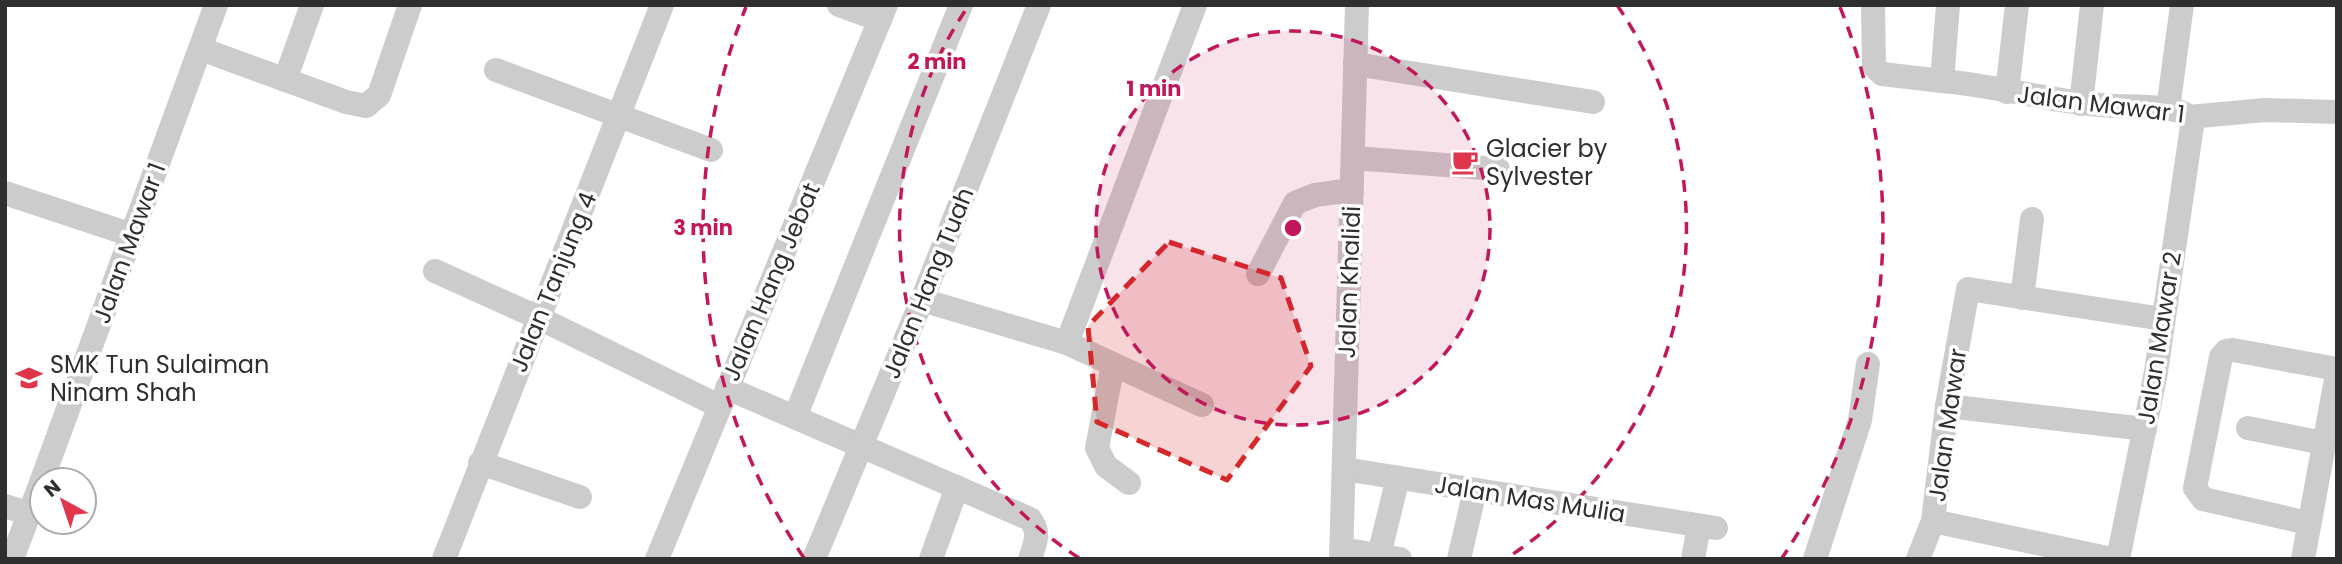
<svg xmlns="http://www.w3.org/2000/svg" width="2342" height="564" font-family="Poppins,sans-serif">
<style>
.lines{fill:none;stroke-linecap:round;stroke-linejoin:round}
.minor{stroke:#ccc;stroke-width:24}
.marked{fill:#d62828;fill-opacity:0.2;stroke:#d62828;stroke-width:5;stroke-dasharray:14 9;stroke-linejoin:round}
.ring{fill:none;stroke:#c2185b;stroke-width:3.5;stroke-dasharray:12 9}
.labels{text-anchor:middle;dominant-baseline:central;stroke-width:7;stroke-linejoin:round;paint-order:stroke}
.street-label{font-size:24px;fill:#2f2f2f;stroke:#fff}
.poi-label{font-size:24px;fill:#2f2f2f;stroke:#fff;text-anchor:start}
.centre{fill:#c2185b;stroke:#fff;stroke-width:3.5}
.ring-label{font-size:21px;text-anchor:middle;font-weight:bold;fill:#c2185b;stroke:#fff;stroke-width:7;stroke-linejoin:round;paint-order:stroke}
</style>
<rect width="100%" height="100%" fill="#fff"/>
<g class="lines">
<g class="minor">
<polyline points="839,5 880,20"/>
<polyline points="1873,5 1874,66 1882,74 1942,81"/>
<path d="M1948 5 1942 81C2000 86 2056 103 2114 106 2131 107 2178 105 2189 117L2265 110 2337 112"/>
<polyline points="201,49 346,102 366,106 379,95 410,5"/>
<polyline points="1355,64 1593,102"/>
<polyline points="496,70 711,150"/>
<polyline points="285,80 312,5"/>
<polyline points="2007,92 2017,5"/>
<polyline points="2081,104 2092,5"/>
<polyline points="2168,109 2182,5"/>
<polyline points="1354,158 1498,169"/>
<polyline points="5,193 132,235"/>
<polyline points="435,271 539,318 719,406"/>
<polyline points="1258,274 1295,203 1315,195 1352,190"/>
<polyline points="2022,298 2032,219"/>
<polyline points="922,300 1067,343 1202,405"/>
<polyline points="1067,343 1195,5"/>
<polyline points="1113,364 1097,448 1106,466 1129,483"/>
<path d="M727 388 1030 519C1041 533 1035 543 1030 559"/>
<polyline points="1947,406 2145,429"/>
<polyline points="795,417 961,5"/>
<polyline points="2248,428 2323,443"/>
<polyline points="480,463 580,497"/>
<polyline points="1344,469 1716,528"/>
<polyline points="42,480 216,5"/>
<polyline points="5,506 30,514"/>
<polyline points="1933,521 2112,559"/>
<polyline points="2308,523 2203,499 2195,488 2221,357 2226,351 2233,350 2337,369"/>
<polyline points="1342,549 1400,559"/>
<polyline points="12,559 42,480"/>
<polyline points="444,559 662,5"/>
<polyline points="657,559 886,5"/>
<polyline points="814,559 922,300 1039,5"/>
<polyline points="931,559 957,487"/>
<polyline points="1341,559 1357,5"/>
<polyline points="1378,559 1398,478"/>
<polyline points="1459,559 1475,490"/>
<polyline points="1693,559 1699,526"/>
<polyline points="1815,559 1860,420 1868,364"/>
<polyline points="1918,559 1933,521 1947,406 1968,289 2163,319"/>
<polyline points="2118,559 2156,372 2192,126 2189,117"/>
<polyline points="2303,559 2337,374"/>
</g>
</g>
<path class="marked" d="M1169 242 1281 278 1311 366 1227 480 1097 422 1088 326Z"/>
<circle cx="1293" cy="228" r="197" fill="#c2185b" fill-opacity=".12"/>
<g class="ring">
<circle cx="1293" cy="228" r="197"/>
<path d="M1079 558A393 393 0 0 1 969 5M1617 5A393 393 0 0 1 1507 558"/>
<path d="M804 558A590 590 0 0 1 746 7M1840 7A590 590 0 0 1 1782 558"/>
</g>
<defs>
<g id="cafe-bare" transform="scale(2.1)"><path d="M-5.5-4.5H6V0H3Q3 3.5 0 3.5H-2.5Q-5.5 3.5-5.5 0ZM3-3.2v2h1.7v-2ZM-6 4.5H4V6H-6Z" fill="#e0364b" stroke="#fff" stroke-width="2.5" paint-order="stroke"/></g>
<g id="school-bare" transform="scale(2.1)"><path d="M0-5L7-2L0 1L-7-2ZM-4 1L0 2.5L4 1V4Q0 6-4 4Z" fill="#e0364b" stroke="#fff" stroke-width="2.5" paint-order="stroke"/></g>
</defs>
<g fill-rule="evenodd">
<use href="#cafe-bare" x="1465" y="162"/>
<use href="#school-bare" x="29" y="378"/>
</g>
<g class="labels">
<g class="street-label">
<text transform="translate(2101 104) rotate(7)">Jalan Mawar 1</text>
<text transform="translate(129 243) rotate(-70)">Jalan Mawar 1</text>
<text transform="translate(553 282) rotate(-68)">Jalan Tanjung 4</text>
<text transform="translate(771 282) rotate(-67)">Jalan Hang Jebat</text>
<text transform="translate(1349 282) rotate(-88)">Jalan Khalidi</text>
<text transform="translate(928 283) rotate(-68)">Jalan Hang Tuah</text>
<text transform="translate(2159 338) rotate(-81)">Jalan Mawar 2</text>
<text transform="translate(1947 425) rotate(-82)">Jalan Mawar</text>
<text transform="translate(1530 499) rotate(9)">Jalan Mas Mulia</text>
</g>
<g class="poi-label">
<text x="1486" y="148">Glacier by<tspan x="1486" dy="28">Sylvester</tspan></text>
<text x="50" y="364">SMK Tun Sulaiman<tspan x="50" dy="28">Ninam Shah</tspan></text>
</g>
</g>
<circle cx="1293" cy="228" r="10" class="centre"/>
<g class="ring-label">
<text x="937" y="69">2 min</text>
<text x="1154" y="96">1 min</text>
<text x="703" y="235">3 min</text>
</g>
<rect width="2342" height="564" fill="none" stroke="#2f2f2f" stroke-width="14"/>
<g transform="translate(63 501) rotate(320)"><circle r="33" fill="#ffffff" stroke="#acacac" stroke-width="2"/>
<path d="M0-5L12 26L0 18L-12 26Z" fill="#e0364b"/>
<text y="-10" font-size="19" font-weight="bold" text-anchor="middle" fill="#2f2f2f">N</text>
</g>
</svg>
